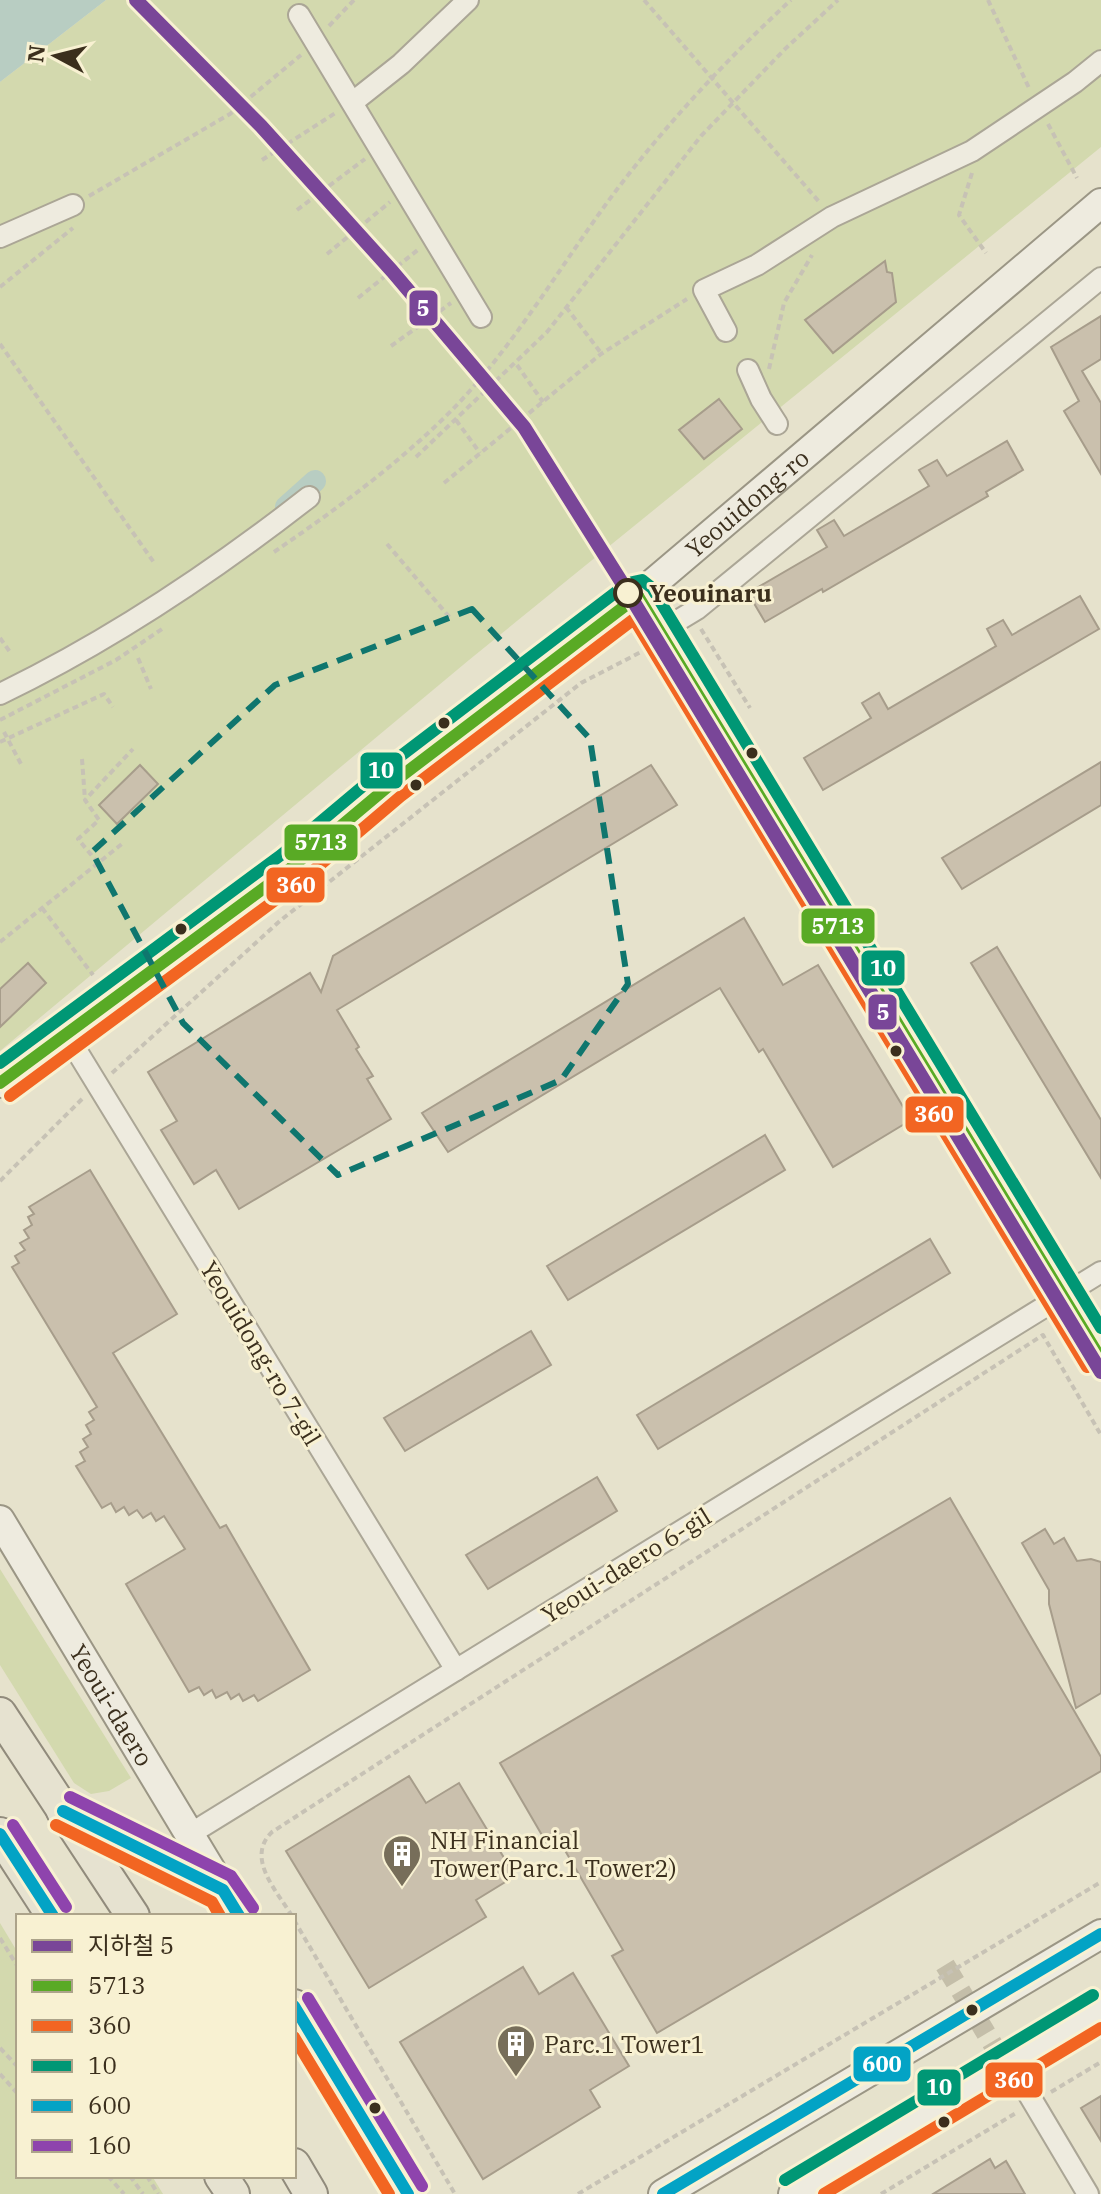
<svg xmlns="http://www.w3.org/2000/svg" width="1101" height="2194" font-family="'IBM Plex Serif','Noto Sans KR',serif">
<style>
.green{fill:#d3d9ae}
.water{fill:#b8cdc2}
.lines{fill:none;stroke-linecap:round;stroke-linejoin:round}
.canal{stroke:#b8cdc2;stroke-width:22}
.building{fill:#cac0ad;stroke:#a79d8b;stroke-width:2}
.street-tunnel{stroke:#c4bea9;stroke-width:20;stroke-dasharray:20 10;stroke-linecap:butt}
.street-casing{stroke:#aba696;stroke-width:24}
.secondary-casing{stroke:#9b9685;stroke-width:32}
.primary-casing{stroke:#918b7c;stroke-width:36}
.path{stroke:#c7c2b5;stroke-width:4;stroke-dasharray:6 4;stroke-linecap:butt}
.street{stroke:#eeebdf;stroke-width:20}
.secondary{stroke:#eeebdf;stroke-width:28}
.primary{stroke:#e6e2d0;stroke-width:32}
.bus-1-casing{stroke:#f8f1d2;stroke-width:18}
.bus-2-casing{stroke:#f8f1d2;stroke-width:18}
.bus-3-casing{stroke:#f8f1d2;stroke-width:18}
.bus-4-casing{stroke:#f8f1d2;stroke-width:18}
.bus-5-casing{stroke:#f8f1d2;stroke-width:18}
.bus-1{stroke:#59aa25;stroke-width:12}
.bus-2{stroke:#f26522;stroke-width:12}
.bus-3{stroke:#009775;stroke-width:12}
.bus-4{stroke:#03a3c5;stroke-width:12}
.bus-5{stroke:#8e44ad;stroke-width:12}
.metro-1-casing{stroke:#f8f1d2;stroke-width:20}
.metro-1{stroke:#794698;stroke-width:14}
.marked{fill:none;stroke:#0f766e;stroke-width:6;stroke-dasharray:16 10;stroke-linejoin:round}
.stop-dot{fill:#f8f1d2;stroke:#3b2f1d;stroke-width:4}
.bus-dot{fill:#3b2f1d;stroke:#f8f1d2;stroke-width:3}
.labels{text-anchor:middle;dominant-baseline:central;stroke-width:6;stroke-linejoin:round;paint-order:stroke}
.street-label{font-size:24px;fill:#3b2f1d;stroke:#f8f1d2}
.stop-label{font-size:24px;font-weight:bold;fill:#3b2f1d;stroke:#f8f1d2;text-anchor:start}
.poi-label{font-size:24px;fill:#3b2f1d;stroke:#f8f1d2;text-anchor:start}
.line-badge{stroke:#f8f1d2;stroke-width:3}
.badge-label{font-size:22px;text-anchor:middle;font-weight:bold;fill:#fff}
</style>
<rect width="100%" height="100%" fill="#e6e2cc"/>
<g class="green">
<polygon points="106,0 1101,0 1101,147 469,660 0,1051 0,82"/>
<polygon points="0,1569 131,1778 109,1791 91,1794 74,1783 0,1665"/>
<polygon points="0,1923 18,1953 18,2176 152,2176 163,2194 0,2194"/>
</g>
<polygon class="water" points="0,0 106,0 0,82"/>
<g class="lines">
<polyline class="canal" points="286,507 315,481"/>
</g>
<g class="building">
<polygon points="885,261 887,272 892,273 896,302 833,353 805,320"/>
<polygon points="1101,316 1101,359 1082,371 1101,403 1101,474 1064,411 1079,401 1051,347"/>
<polygon points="719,399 742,429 704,459 679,430"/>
<polygon points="1007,441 1023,470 986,492 988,496 823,592 822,589 765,622 748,593 827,547 817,530 834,520 844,536 929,486 919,470 937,460 947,476"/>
<polygon points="1080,596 1099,629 823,790 804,758 871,718 862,703 879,693 888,709 996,646 987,629 1003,620 1012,635"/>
<polygon points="1101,762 1101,805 962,889 942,858"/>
<polygon points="140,765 158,784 117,824 99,805"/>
<polygon points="651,765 677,805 337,1010 359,1047 356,1049 373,1076 367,1079 391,1119 239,1209 216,1170 194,1184 161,1130 177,1121 148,1072 310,973 321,992 333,956"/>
<polygon points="744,918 783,985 818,965 911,1120 833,1167 763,1049 759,1052 720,988 448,1152 422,1113"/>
<polygon points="997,947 1101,1120 1101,1178 971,963"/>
<polygon points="28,963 46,983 0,1027 0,989"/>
<polygon points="765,1135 785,1170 568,1300 547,1266"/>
<polygon points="90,1170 177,1314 113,1353 220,1528 226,1525 310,1670 258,1701 254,1695 243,1701 239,1694 231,1699 227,1692 216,1698 212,1690 204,1695 199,1687 189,1692 126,1584 185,1549 164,1516 156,1521 151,1513 143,1518 137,1510 129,1515 124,1507 116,1512 111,1503 102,1508 76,1466 85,1461 80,1452 88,1447 83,1439 91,1434 86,1425 94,1420 89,1412 97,1407 12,1267 19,1263 15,1256 25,1250 20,1243 29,1238 24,1230 32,1225 28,1217 34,1214 29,1207"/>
<polygon points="930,1239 950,1273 658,1449 637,1415"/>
<polygon points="531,1331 551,1365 405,1451 384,1418"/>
<polygon points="597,1477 617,1511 488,1589 466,1555"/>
<polygon points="950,1498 1101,1757 1101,1771 657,2033 612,1956 623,1950 556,1835 546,1842 500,1763"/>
<polygon points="1045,1529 1054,1544 1064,1538 1077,1561 1091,1559 1101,1562 1101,1693 1076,1708 1049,1604 1049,1590 1022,1543"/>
<polygon points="409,1776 426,1803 459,1783 515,1876 476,1900 486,1917 369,1988 286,1851"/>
<polygon points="523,1967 539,1994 573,1973 629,2066 590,2090 600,2107 483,2179 400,2042"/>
<polygon points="1101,2096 1101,2141 1081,2108"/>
<polygon points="990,2159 995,2168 1006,2161 1025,2194 933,2194"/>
</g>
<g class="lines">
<polyline class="street-tunnel" points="945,1965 1013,2078"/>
<g class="street-casing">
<g id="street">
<polyline points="299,15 481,317"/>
<polyline points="353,102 401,64 468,0"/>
<polyline points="0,237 73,205"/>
<polyline points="726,331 704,290 757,265 832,217 972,151 1075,82 1101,61"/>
<polyline points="748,370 761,399 777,424"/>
<polyline points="659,632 697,609 1101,278"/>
<path d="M0 694C110 641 213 572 309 497"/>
<polyline points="67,1035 456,1670"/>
<polyline points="190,1834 1101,1272"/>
<polyline points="1010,2063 1088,2194"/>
</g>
</g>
<g class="secondary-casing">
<g id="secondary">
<polyline points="638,596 1101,1359"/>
<path id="s1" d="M0 1083 291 868 391 784 638 596 1101 203"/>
<path id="s2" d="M0 1520 223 1890"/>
<polyline points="663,2194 1101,1934"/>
<polyline points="793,2194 1101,2009"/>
</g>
</g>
<g class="primary-casing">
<g id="primary">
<polyline points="0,1714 133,1916"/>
<polyline points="63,1811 223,1890 239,1916"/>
<polyline points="0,1834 53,1916"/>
<polyline points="294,2006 408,2194"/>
<polyline points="294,2165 311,2194"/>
<polyline points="221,2176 233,2194"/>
</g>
</g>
<g class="path">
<polyline points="644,0 821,204"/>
<polyline points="988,0 1029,88"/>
<polyline points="329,26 354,0"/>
<polyline points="1048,124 1077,178"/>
<polyline points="262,160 337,112"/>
<polyline points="972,173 959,215 986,253"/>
<polyline points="89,196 230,114 301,55"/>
<polyline points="297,210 365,159"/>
<polyline points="327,254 390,202"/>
<polyline points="0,287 73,228"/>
<polyline points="358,298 419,249"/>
<polyline points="566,307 601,353"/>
<polyline points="0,344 155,564"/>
<polyline points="391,346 451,303"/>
<polyline points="517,365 543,402"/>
<polyline points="769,369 784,303 812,255"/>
<polyline points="456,420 480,453"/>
<polyline points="416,457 547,332 701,136 785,49 838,0"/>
<polyline points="444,483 601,354 687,299"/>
<polyline points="387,544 451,619"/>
<path d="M274 552C334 511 394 467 446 416 513 350 562 262 618 188 670 120 729 57 791 0"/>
<polyline points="701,629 750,708"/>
<polyline points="0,638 10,652"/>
<polyline points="138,658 151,689"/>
<polyline points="0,720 116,660 165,627"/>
<polyline points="4,732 21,764"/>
<polyline points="0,742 104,694 113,707"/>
<polyline points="82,759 85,800"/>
<polyline points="98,863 78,839 99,820 85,800 133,749"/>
<polyline points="42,908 93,975"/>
<polyline points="0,942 123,843"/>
<polyline points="112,1073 281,920 581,683 641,652"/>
<polyline points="0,1181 84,1097"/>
<path d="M292 1916C277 1891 245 1858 272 1832L1043 1335 1101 1435"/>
<polyline points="294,1920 455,2194"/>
<polyline points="0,1938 18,1967"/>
<polyline points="0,2048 18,2067"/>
<polyline points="0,2074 18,2094"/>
<polyline points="1051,2092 1101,2062"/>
<polyline points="108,2176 124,2194"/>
<polyline points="130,2176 143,2194"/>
<polyline points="147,2176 158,2194"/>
<polyline points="578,2194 1101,1882"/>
<polyline points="881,2194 1016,2113"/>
</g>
<use href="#street" class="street"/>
<use href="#secondary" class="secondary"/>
<use href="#primary" class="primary"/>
<g class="bus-1-casing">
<g id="bus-1">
<polyline points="638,596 1101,1359"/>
<polyline points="0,1083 291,868 391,784 638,596"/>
</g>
</g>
<g class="bus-2-casing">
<g id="bus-2">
<polyline points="10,1096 301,881 401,796 634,619 1087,1367"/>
<polyline points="56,1825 212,1902 220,1916"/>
<polyline points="294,2037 389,2194"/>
<polyline points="824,2194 1101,2028"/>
</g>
</g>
<g class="bus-3-casing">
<g id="bus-3">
<polyline points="0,1063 281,855 381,771 628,583 642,580 652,588 1101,1328"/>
<polyline points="785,2180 1093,1995"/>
</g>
</g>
<g class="bus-4-casing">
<g id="bus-4">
<polyline points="63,1811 223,1890 239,1916"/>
<polyline points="0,1834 53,1916"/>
<polyline points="294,2006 408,2194"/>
<polyline points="663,2194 1101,1934"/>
</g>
</g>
<g class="bus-5-casing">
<g id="bus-5">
<polyline points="70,1797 231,1876 253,1908"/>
<polyline points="13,1825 66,1907"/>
<polyline points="308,1998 422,2186"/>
</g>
</g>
<use href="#bus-1" class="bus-1"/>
<use href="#bus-2" class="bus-2"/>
<use href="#bus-3" class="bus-3"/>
<use href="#bus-4" class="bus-4"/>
<use href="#bus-5" class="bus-5"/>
<g class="metro-1-casing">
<polyline id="metro-1" points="136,0 261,126 392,271 524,427 629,594 1101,1372"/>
</g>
<use href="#metro-1" class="metro-1"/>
</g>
<path class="marked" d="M472 609 590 739 628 984 561 1080 338 1175 183 1023 92 852 275 685Z"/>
<defs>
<g id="building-pin" transform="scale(2)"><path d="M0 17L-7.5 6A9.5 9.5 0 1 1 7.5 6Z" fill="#776e5a" stroke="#f8f1d2"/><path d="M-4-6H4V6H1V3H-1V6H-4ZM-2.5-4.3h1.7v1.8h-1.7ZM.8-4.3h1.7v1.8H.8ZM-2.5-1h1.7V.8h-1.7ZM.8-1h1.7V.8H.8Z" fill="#fff"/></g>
</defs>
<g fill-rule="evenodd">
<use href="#building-pin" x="402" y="1854"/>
<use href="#building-pin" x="516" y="2044"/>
</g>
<circle class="stop-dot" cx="628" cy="593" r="13"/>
<g class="bus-dot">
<circle cx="444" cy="723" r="7"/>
<circle cx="752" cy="753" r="7"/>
<circle cx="416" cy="785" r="7"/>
<circle cx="181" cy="929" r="7"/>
<circle cx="896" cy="1051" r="7"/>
<circle cx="972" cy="2010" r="7"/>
<circle cx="375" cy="2108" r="7"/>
<circle cx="944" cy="2122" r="7"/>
</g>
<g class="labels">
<g class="street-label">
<text stroke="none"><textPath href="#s1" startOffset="946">Yeouidong-ro</textPath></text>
<text transform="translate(261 1353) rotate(59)">Yeouidong-ro 7-gil</text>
<text transform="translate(626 1565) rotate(-32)">Yeoui-daero 6-gil</text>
<text stroke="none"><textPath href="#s2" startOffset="216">Yeoui-daero</textPath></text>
</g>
<g class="stop-label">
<text x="649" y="593">Yeouinaru</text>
</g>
<g class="poi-label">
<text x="430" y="1840">NH Financial<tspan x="430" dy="28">Tower(Parc.1 Tower2)</tspan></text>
<text x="544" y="2044">Parc.1 Tower1</text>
</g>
</g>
<g class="line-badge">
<rect x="408" y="289" width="31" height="38" rx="8" fill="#794698"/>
<rect x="359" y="751" width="45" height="39" rx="8" fill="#009775"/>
<rect x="283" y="823" width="76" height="39" rx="8" fill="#59aa25"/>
<rect x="265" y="866" width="61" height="38" rx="8" fill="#f26522"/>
<rect x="800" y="907" width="76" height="38" rx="8" fill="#59aa25"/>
<rect x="860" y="949" width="46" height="38" rx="8" fill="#009775"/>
<rect x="867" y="993" width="31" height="38" rx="8" fill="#794698"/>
<rect x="904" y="1095" width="61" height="39" rx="8" fill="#f26522"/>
<rect x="852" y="2045" width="60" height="38" rx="8" fill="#03a3c5"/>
<rect x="984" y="2061" width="60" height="38" rx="8" fill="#f26522"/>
<rect x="916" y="2068" width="46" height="39" rx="8" fill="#009775"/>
</g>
<g class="badge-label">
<text x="423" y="316">5</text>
<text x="381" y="778">10</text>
<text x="321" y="850">5713</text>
<text x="296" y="893">360</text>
<text x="838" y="934">5713</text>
<text x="883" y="976">10</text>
<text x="883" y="1020">5</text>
<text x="934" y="1122">360</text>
<text x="882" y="2072">600</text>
<text x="1014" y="2088">360</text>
<text x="939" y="2095">10</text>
</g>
<rect x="16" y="1914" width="280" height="264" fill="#f8f1d2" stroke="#aca38a" stroke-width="2"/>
<rect x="32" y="1940" width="40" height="12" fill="#794698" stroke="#aca38a" stroke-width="2"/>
<text x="88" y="1954" font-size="24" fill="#3b2f1d">지하철 5</text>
<rect x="32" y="1980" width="40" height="12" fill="#59aa25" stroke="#aca38a" stroke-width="2"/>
<text x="88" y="1994" font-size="24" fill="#3b2f1d">5713</text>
<rect x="32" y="2020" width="40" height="12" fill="#f26522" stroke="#aca38a" stroke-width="2"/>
<text x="88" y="2034" font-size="24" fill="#3b2f1d">360</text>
<rect x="32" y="2060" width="40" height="12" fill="#009775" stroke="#aca38a" stroke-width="2"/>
<text x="88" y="2074" font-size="24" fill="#3b2f1d">10</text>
<rect x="32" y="2100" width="40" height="12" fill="#03a3c5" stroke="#aca38a" stroke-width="2"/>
<text x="88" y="2114" font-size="24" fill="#3b2f1d">600</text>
<rect x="32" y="2140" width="40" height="12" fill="#8e44ad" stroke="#aca38a" stroke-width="2"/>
<text x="88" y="2154" font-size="24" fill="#3b2f1d">160</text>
<g transform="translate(56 56) rotate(277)" stroke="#f8f1d2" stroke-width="6" paint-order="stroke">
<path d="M0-6L14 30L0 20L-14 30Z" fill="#3b2f1d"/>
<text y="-12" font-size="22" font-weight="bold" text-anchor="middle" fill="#3b2f1d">N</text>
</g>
</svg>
